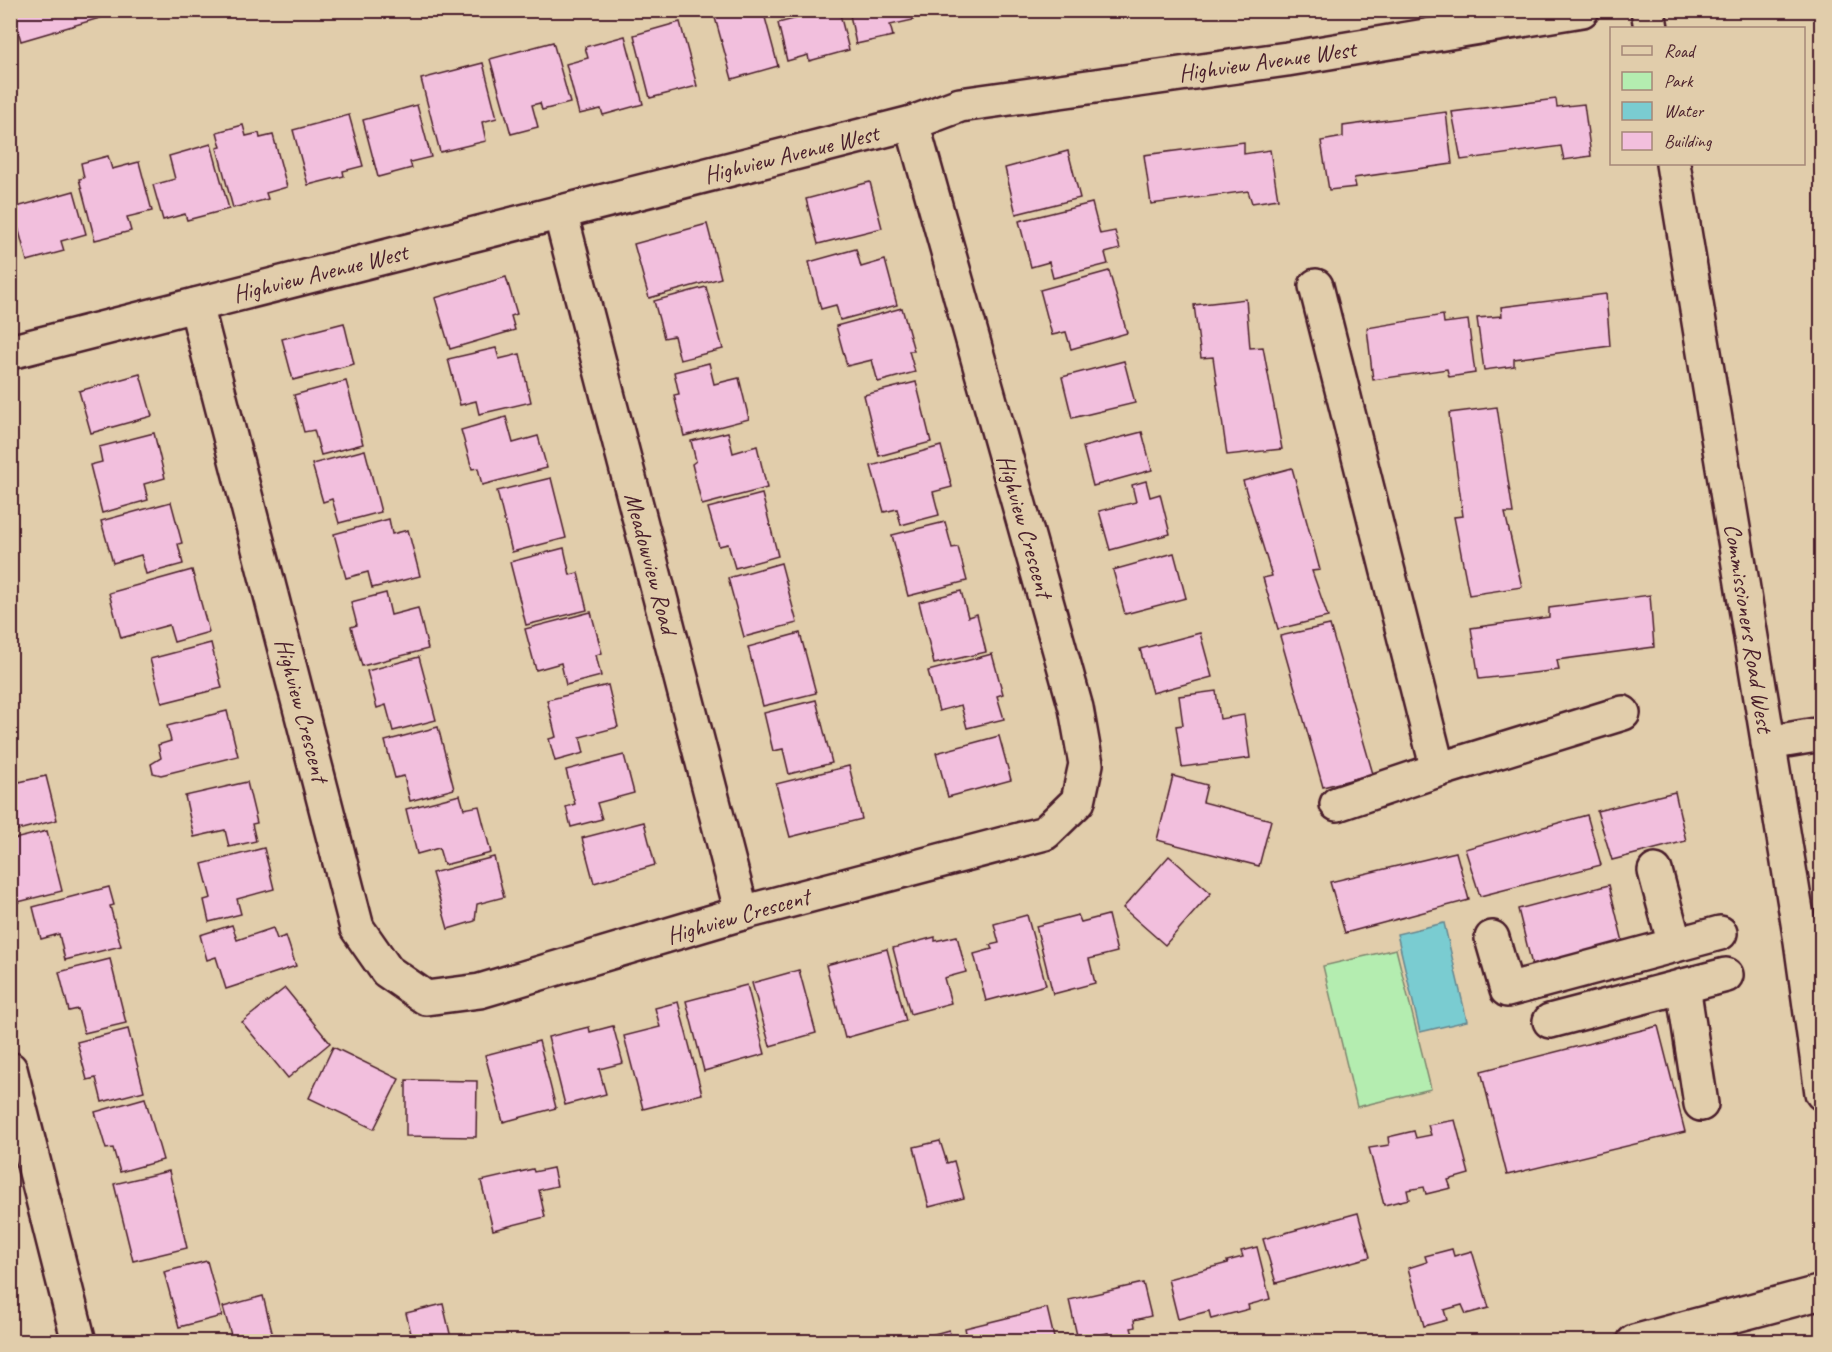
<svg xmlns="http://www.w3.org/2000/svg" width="1832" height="1352" font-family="Caveat,sans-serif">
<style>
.green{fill:#b4edb0;stroke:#7f866e;stroke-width:1.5}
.water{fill:#7accd1;stroke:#67878f;stroke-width:1.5}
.building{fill:#f2bfdd;stroke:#4a1f2b;stroke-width:1.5}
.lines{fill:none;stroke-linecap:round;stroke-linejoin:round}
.minor-casing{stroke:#4a1f2b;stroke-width:38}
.major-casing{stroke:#4a1f2b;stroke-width:38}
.minor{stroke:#e1cdab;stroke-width:33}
.major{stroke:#e1cdab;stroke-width:33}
.labels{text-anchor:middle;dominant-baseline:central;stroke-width:5;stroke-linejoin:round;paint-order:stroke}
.street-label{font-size:24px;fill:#4a1f2b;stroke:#e1cdab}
</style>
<rect width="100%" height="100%" fill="#e1cdab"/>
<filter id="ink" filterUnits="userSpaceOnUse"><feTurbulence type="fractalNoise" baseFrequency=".0167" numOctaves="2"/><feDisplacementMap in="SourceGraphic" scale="12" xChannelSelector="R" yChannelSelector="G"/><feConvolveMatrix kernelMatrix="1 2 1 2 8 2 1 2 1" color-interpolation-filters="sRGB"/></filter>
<g filter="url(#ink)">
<polygon class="green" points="1396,949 1431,1089 1357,1107 1323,966"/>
<polygon class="water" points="1444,923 1467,1021 1420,1032 1397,934"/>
<g class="building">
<polygon points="12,10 101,10 103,17 21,41"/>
<polygon points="729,10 763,10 778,66 732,79 714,14"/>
<polygon points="796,10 839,10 849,50 809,61 808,55 787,61 778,23 798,18"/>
<polygon points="849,10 911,10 913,20 890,25 893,36 856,44"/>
<polygon points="924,10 960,10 960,14 926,20"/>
<polygon points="680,22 697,86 650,98 634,35"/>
<polygon points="625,36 643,104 603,115 601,109 579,114 566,64 588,58 585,47"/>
<polygon points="553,42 570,103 542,110 540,103 532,105 538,127 511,134 490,59"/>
<polygon points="483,63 497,118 482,122 486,141 440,152 421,79"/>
<polygon points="1556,99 1557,107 1584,104 1591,156 1564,160 1561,146 1461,160 1452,112"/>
<polygon points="417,105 431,157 410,162 412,168 378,177 363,120"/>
<polygon points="1446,112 1452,164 1354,178 1356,187 1329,190 1321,141 1343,137 1343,126"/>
<polygon points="349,115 363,166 343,171 344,176 308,185 293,130"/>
<polygon points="243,125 246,136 259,133 260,138 273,135 287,187 266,193 268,199 233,208 217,148 221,147 217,132"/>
<polygon points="1244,142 1244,154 1270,150 1278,199 1252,203 1248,191 1151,204 1144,155"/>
<polygon points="211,144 229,209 187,220 185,214 163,220 153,185 175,179 169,156"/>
<polygon points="1068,151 1080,198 1016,214 1005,168"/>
<polygon points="108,156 112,169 139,162 152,211 127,217 131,231 95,240 79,179 84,178 81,163"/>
<polygon points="870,182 882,228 818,244 806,199"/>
<polygon points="74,191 86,234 61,241 64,251 27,261 13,208"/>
<polygon points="1092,203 1100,234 1115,231 1120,249 1105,253 1108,264 1053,278 1049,262 1031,267 1019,221"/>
<polygon points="707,224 721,278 649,298 634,244"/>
<polygon points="10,230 16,252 10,254"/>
<polygon points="856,249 861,267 885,260 897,305 840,320 836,305 821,309 809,262"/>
<polygon points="1109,271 1127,333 1071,349 1066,332 1052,335 1040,290"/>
<polygon points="506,277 517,314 511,316 515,330 450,349 435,298"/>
<polygon points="706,287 723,349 680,360 674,336 664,338 654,301"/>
<polygon points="1606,294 1610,346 1514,359 1514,366 1484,370 1477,318 1502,316 1501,307"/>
<polygon points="1246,299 1250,348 1263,347 1282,449 1227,455 1213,357 1201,358 1194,305"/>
<polygon points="902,308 914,351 909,351 915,372 878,382 872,360 847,366 836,326"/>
<polygon points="1443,315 1444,323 1468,320 1475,373 1449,377 1447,369 1373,380 1367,328"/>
<polygon points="344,323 354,364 293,380 282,339"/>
<polygon points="496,348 499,359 520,354 531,402 479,414 476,401 460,405 448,359"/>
<polygon points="1124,361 1135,403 1072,418 1062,377"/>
<polygon points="709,363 714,384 739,378 749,419 684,436 674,395 679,394 674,372"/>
<polygon points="140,374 152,416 91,433 79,391"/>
<polygon points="346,381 363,444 321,455 314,430 304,432 294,395"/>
<polygon points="916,382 931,442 879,456 864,395"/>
<polygon points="1497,407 1513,513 1505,513 1522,587 1469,595 1454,517 1463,516 1449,413"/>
<polygon points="506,417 513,443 538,436 547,468 482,485 478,468 472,469 461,430"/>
<polygon points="728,432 733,453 757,446 767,488 702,505 692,464 696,461 691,441"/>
<polygon points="1142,432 1152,470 1093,486 1083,447"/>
<polygon points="154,433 165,478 144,484 148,500 102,513 90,465 102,462 99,447"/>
<polygon points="941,446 952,487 933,492 939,515 901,525 897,509 884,512 871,466"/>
<polygon points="365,450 381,512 339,523 332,499 323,502 312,464"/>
<polygon points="1292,468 1320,570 1312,571 1328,617 1278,629 1263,578 1272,576 1243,481"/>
<polygon points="551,478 566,538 512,552 497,491"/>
<polygon points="1146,481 1150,497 1160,494 1170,534 1110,550 1099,511 1136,502 1132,485"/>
<polygon points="762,494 778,556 735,568 728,544 719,546 708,508"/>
<polygon points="171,502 182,543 178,544 183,564 146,574 141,555 113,563 101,521"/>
<polygon points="389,519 392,534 408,530 420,576 372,588 368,572 346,578 334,534"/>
<polygon points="945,522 952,548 958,547 967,581 908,596 892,535"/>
<polygon points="564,548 570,575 578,573 587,610 526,625 510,562"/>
<polygon points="1174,553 1186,598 1125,614 1113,570"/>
<polygon points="781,563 797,623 744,637 728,578"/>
<polygon points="192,570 209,632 174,642 169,625 121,638 109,593"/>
<polygon points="961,591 968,617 977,614 986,652 934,664 919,602"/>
<polygon points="386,593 391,615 418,608 428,649 362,666 351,627 357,625 351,602"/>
<polygon points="1650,595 1654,647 1557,660 1559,670 1479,679 1471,628 1549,617 1549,608"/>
<polygon points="591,612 602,653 596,655 601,676 566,685 561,663 536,670 525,629"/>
<polygon points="1330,625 1373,774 1323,787 1280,636"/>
<polygon points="800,633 816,693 763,706 748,647"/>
<polygon points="1200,633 1212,677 1152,693 1140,649"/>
<polygon points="211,643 222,688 162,703 150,659"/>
<polygon points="992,654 1003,694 997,696 1004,719 967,728 961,705 939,711 928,671"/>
<polygon points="419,657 436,720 393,731 386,705 377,708 367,671"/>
<polygon points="608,685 618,727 580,737 584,753 555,761 549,739 556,737 547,700"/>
<polygon points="1216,691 1220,719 1244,715 1250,758 1182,767 1176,726 1183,725 1179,696"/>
<polygon points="816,700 832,763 789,774 783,749 773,751 764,713"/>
<polygon points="227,711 238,756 161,775 153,773 151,764 161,758 158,745 171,741 167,726"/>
<polygon points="438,727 454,789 410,801 404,776 395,778 385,741"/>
<polygon points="999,736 1011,780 948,797 936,753"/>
<polygon points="624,755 634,793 597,803 602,819 571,827 566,807 575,804 566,770"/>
<polygon points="16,766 19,782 46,776 57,820 10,832 10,768"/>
<polygon points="849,766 862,819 790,837 776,784"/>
<polygon points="1173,776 1207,785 1203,802 1271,820 1259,866 1157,840"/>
<polygon points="247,782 257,823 252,824 256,841 229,847 225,830 194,837 185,796"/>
<polygon points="1675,792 1686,841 1612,860 1597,811"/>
<polygon points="460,795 464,809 479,806 491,853 444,865 439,848 417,854 406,809"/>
<polygon points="1587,815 1601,865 1480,896 1465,849"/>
<polygon points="644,822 655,865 594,883 582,838"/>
<polygon points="47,831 62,891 10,904 10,840"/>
<polygon points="264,848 274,889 237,899 241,914 209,922 204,900 211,898 202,864"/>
<polygon points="1456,852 1469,900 1345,933 1330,882"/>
<polygon points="1169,856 1211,893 1165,945 1123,908"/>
<polygon points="494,857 504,897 477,904 475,921 448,929 432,873"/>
<polygon points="1609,885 1624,946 1533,969 1518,909"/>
<polygon points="109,887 114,905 110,906 121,946 65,960 59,934 41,939 33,907"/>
<polygon points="1027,915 1046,985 986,1001 974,954 992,949 990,945 999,943 994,924"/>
<polygon points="1078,915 1081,922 1108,915 1117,952 1089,959 1095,983 1053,994 1036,926"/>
<polygon points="232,925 237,940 273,928 277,939 286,936 296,966 226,989 216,957 207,960 200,935"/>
<polygon points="957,936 966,972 944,978 951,1003 910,1014 893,948 935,937 935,941"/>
<polygon points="887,949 906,1021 845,1038 826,965"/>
<polygon points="110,959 126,1023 84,1033 78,1009 69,1011 59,972"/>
<polygon points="799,970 816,1033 770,1046 752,983"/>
<polygon points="747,985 765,1054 704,1071 686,1001"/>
<polygon points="285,988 330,1043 288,1078 242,1022"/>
<polygon points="678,1002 702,1094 643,1109 624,1036 660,1027 655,1008"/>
<polygon points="613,1026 623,1063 599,1069 606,1094 565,1105 548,1037 589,1027 590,1032"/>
<polygon points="1658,1026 1685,1132 1507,1175 1481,1071"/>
<polygon points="128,1029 144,1091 102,1102 96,1078 87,1080 77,1042"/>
<polygon points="539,1041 556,1108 503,1122 485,1055"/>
<polygon points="333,1047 399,1079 374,1129 309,1098"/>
<polygon points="406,1080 477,1081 476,1137 406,1136"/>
<polygon points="145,1098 163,1160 120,1172 113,1148 106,1149 95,1112"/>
<polygon points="1455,1120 1469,1174 1448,1180 1451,1188 1426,1194 1424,1187 1407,1190 1409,1199 1384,1205 1369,1148 1389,1145 1388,1137 1414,1131 1416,1138 1431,1135 1428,1125"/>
<polygon points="940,1141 947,1163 954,1161 964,1198 929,1207 914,1147"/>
<polygon points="553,1168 557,1186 539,1190 545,1217 493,1230 481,1181 533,1169 534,1172"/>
<polygon points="169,1171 187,1248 133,1261 114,1184"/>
<polygon points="1358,1213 1370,1257 1276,1283 1263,1239"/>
<polygon points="1257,1247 1270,1299 1248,1305 1249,1309 1211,1319 1209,1311 1178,1319 1168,1279 1228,1263 1227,1261 1243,1257 1241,1251"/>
<polygon points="1452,1249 1454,1256 1472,1251 1489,1308 1466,1314 1462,1305 1444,1310 1447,1320 1424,1326 1408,1268 1427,1262 1425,1256"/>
<polygon points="207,1261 222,1316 179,1327 164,1272"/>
<polygon points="1143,1283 1151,1316 1134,1320 1135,1327 1131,1328 1134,1338 1110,1342 1108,1333 1078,1340 1069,1300"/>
<polygon points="263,1296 273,1336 252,1342 233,1342 223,1307"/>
<polygon points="443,1304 452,1342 413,1342 406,1313"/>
<polygon points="1047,1308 1055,1342 968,1342 965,1328"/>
<polygon points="949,1330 952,1342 905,1342"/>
</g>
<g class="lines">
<g class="minor-casing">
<g id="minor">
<polyline points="560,212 742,913"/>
<polyline points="1316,286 1438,770 1623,713"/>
<polyline points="196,305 357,928 387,971 426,998 480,991 742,913 1045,833 1078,801 1086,764 1076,708 912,123"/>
<polyline points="10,352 912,123 960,105 1287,59 1582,10"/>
<polyline points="1768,743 1822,734"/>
<polyline points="1337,804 1438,770"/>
<polyline points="1655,871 1675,945"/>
<polyline points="1492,938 1507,990 1720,933"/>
<polyline points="1683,986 1701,1104"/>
<polyline points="1550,1021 1726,975"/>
<polyline points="10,1069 79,1342"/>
<polyline points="1634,1342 1822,1292"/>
</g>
</g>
<g class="major-casing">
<g id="major">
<polyline points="1648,10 1651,28"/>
<polyline points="1673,164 1801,941 1822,1093"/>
</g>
</g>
<use href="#minor" class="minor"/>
<use href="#major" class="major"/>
</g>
</g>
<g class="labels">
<g class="street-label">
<text transform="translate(1267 61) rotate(-8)">Highview Avenue West</text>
<text transform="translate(791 154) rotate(-14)">Highview Avenue West</text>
<text transform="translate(320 273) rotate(-14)">Highview Avenue West</text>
<text transform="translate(1025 526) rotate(74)">Highview Crescent</text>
<text transform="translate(651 563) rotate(75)">Meadowview Road</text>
<text transform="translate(1749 628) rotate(81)">Commissioners Road West</text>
<text transform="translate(302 710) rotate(75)">Highview Crescent</text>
<text transform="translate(738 916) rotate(-16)">Highview Crescent</text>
</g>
</g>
<rect width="1832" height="1352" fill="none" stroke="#e1cdab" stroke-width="36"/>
<rect x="18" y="18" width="1796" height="1316" fill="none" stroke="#4a1f2b" stroke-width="2" filter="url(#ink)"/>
<rect x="1610" y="27" width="195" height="138" fill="#e1cdab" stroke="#a58778" stroke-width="1.5"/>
<rect x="1622" y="46" width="30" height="9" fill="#e1cdab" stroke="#a58778" stroke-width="1.5"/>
<text x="1664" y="57" font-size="18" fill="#4a1f2b">Road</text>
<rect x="1622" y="72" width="30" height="18" fill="#b4edb0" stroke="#a58778" stroke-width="1.5"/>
<text x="1664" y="87" font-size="18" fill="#4a1f2b">Park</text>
<rect x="1622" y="102" width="30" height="18" fill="#7accd1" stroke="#a58778" stroke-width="1.5"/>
<text x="1664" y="117" font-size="18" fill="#4a1f2b">Water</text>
<rect x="1622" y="132" width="30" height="18" fill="#f2bfdd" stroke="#a58778" stroke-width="1.5"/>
<text x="1664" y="147" font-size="18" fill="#4a1f2b">Building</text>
</svg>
